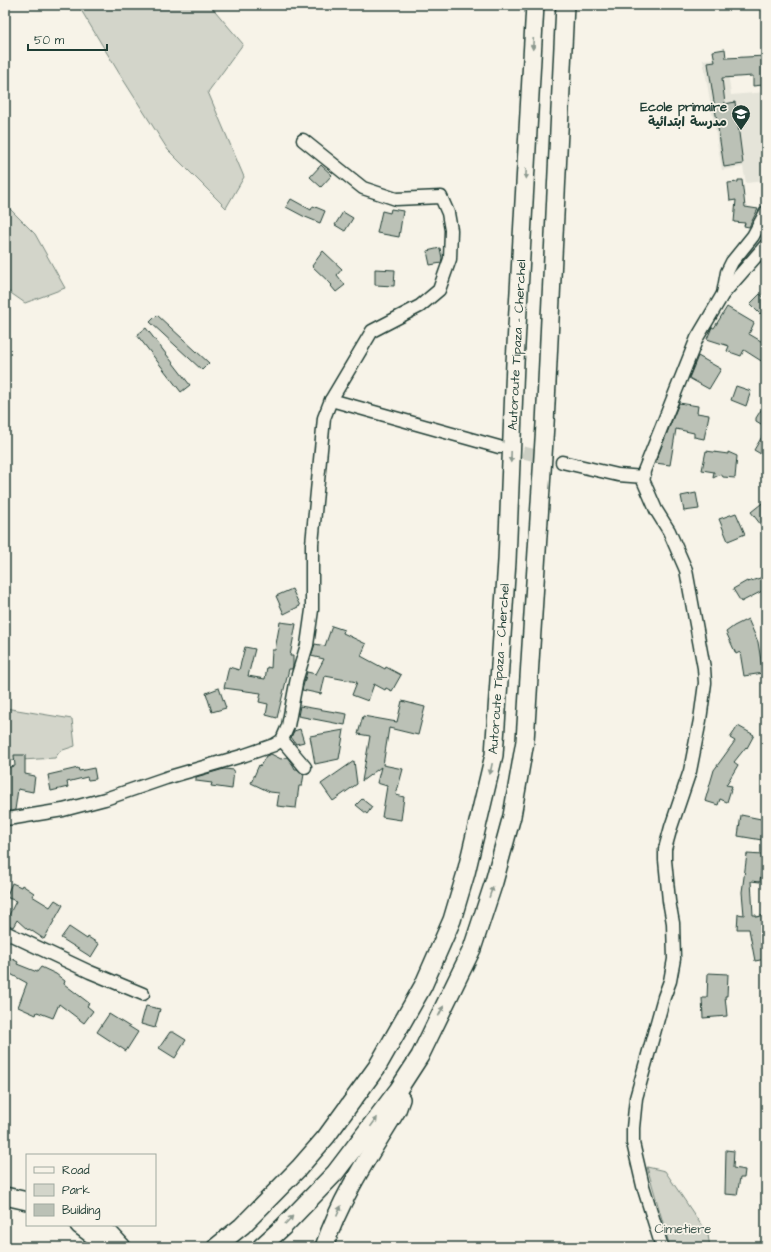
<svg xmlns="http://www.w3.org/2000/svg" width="771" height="1252" font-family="'Architects Daughter','Playpen Sans Arabic',sans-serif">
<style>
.built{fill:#e5e4d9}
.green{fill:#d3d5ca;stroke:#79897f}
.building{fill:#bbc1b6;stroke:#1f3d34}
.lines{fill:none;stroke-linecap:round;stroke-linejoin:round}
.minor-tunnel{stroke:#cccfc4;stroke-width:12;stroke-dasharray:12 6;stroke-linecap:butt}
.minor-casing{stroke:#1f3d34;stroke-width:15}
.highway-casing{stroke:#1f3d34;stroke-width:20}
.minor{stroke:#f7f3e8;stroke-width:12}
.highway{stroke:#f7f3e8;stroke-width:17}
.oneway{fill:#8b988e}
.labels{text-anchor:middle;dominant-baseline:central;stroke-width:3.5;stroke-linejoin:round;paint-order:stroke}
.poi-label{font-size:13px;font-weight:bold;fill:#1f3d34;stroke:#f7f3e8;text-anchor:end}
.street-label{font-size:13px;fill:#1f3d34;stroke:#f7f3e8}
.park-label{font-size:13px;fill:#435b52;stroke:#f7f3e8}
</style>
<rect width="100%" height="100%" fill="#f7f3e8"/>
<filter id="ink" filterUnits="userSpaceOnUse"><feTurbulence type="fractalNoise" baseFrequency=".025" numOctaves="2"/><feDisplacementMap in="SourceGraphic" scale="8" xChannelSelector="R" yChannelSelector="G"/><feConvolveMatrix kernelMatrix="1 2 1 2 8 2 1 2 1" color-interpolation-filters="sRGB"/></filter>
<g filter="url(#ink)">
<polygon class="built" points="726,57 731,95 766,92 766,181 746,183 743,167 722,170 703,60"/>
<g class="green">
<polygon points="78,5 210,5 243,44 208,92 244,177 226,208 168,150 119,73"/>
<polygon points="5,204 35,234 65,288 25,303 5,289"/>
<polygon points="5,708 72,719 75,746 60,751 55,758 5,761"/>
<polygon points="647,1167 665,1171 708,1235 710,1247 670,1247"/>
</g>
<g class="building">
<polygon points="725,49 726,58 766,56 766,76 763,77 763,85 753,86 753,76 722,78 725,104 735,102 743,164 724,167 708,63 715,62 713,51"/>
<polygon points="321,165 332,175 321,187 310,177"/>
<polygon points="738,180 742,180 745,207 758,209 749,227 744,226 745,223 734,222 736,200 730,201 728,183 738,182"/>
<polygon points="291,199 311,210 313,206 325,211 320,223 303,216 286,207"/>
<polygon points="391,209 403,211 399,237 377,233 382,211 390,213"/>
<polygon points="343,212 353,218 345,231 335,225"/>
<polygon points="440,248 442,258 441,263 430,265 427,251"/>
<polygon points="323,251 342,269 337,275 345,285 336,292 331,286 332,285 312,266"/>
<polygon points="375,269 395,270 394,286 375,285"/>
<polygon points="760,294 766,299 766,308 760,314 750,304"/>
<polygon points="727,307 754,323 749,334 766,344 766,364 744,350 741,356 727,351 729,346 707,339 712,327 714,328"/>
<polygon points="157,315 209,363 202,370 150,322"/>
<polygon points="146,328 190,385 181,392 137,335"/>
<polygon points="698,356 721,369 709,389 689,378"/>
<polygon points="736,386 751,391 746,406 731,400"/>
<polygon points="766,402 766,427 756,421 756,418"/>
<polygon points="679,403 698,406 697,413 709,415 704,439 694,437 694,433 676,429 670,465 655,463"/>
<polygon points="766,430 766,457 754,450"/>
<polygon points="706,451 728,454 728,452 737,456 735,478 723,477 721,474 713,478 714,472 702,470"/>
<polygon points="696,493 699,509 684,511 681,496"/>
<polygon points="766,500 766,521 761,525 751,512"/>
<polygon points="736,513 745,534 728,541 719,519"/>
<polygon points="766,576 766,589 741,602 733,589 747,581 748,582"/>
<polygon points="292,589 300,606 284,614 276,596"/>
<polygon points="748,619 758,642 763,673 744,676 740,652 736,654 726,632 734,626"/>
<polygon points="280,622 296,624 290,656 293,656 293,665 292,669 289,669 277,718 266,715 268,704 259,702 261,693 224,688 229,667 239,670 245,647 255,649 248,676 265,679 267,667 271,668 272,650 275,650"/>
<polygon points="332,626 344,630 343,633 366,644 361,656 385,669 386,667 401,675 392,691 386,688 385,690 374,684 368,701 352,695 357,682 325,676 321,694 302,690 307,672 316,674 324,659 311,656 315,644 325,646"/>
<polygon points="219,688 226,708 212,712 206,693"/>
<polygon points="402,701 425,707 418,735 389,728 383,765 403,769 396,795 404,797 401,820 382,817 387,786 377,783 381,767 362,781 370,736 358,734 363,716 397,722"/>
<polygon points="300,706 347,714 345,725 298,716"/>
<polygon points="738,726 754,735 747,748 746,747 734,762 738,765 726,785 732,786 727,802 720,799 718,805 705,801 714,770 735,741 730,738"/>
<polygon points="300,729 304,742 296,744 291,737 294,731"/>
<polygon points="344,730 339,759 315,764 310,736"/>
<polygon points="271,754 281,759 287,757 293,765 295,769 297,769 304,774 302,786 299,786 296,808 277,806 279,793 270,792 251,783 259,765 260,766 266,756"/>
<polygon points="14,755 25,755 25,774 35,776 33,792 18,789 15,810 11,811 5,810 5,768 15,766"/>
<polygon points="354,761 357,784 333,801 321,784"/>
<polygon points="78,768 79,771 94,768 96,779 88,780 87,777 67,782 68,787 51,791 48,775"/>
<polygon points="224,769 234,770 232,789 211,786 212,783 196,781 196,777"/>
<polygon points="362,799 372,807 367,814 356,805"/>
<polygon points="741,815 766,820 762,840 738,836"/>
<polygon points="747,854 763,855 760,882 751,881 753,915 756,915 756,917 766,915 766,959 755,961 749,929 737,929 738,914 744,915 742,892"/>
<polygon points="12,883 21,887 22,885 34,893 32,896 50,907 55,900 63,905 44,939 29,929 28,930 17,920 13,927 5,923 16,901 6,897"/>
<polygon points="69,927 87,939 88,937 99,944 91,957 61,938"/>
<polygon points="5,955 18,962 17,964 37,972 41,967 56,974 65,981 64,984 89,1003 87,1006 93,1011 84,1023 59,1004 53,1018 37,1012 36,1015 18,1007 27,983 5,971"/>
<polygon points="708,973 728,974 727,996 725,996 727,1016 703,1018 702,998 707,998"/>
<polygon points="146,1006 160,1009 155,1028 141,1024"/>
<polygon points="109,1014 138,1032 126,1051 97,1032"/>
<polygon points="170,1032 173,1032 186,1040 175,1058 159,1048"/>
<polygon points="726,1150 734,1151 733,1168 745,1170 744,1178 740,1178 737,1195 725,1194"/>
</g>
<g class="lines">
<polyline class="minor-tunnel" points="505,448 562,462"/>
<g class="minor-casing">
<g id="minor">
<polyline points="723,294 727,272 732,262 753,236 766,212"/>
<polyline points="331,400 499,447"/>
<polyline points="562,462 618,475 644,477"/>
<polyline points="282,740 305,767"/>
<polyline points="5,819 14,818 63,810 105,799 166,778 245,755 274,745 282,740 288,726 297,678 307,645 312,610 312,544 324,418 331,400 372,331 420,306 439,290 450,259 451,230 448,213 441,197 396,199 363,188 303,140"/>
<polyline points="5,932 90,972 143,994"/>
<polyline points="662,1247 643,1186 633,1143 633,1128 636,1098 664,997 670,981 674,959 673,923 669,901 665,860 665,849 671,827 690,771 700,720 705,683 704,668 686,570 669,531 656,510 643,480 644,471 697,338 723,294 766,245"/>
</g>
</g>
<g class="highway-casing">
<g id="highway">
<polyline points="5,1196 27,1201"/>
<polyline points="79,1225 99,1240 106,1247"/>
<polyline points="98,1226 111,1235 122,1247"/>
<polyline points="216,1247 242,1226 299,1168 326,1137 377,1067 423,986 452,920 466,873 494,755 507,561 515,363 535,5"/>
<polyline points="261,1247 283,1227 335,1173 398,1090 420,1056 472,949 494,882 512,816 525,741 545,424 565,5"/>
<path d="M324 1247C341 1197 370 1154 397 1110L401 1099"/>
</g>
</g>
<use href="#minor" class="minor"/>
<use href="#highway" class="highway"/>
</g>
<defs><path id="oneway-solid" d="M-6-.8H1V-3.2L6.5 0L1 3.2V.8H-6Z"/></defs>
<g class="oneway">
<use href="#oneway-solid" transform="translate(533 44) rotate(93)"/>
<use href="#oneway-solid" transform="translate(526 174) rotate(93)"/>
<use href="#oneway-solid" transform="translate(511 457) rotate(92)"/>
<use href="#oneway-solid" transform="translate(491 769) rotate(102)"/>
<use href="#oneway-solid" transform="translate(491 892) rotate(-71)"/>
<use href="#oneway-solid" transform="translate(441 1011) rotate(-64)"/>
<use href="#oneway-solid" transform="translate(374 1122) rotate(-54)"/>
<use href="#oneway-solid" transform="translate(339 1211) rotate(-67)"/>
<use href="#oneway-solid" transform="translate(289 1220) rotate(-46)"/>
</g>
</g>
<defs>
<g id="school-pin" transform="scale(1)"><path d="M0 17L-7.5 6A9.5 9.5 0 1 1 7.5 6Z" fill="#1f3d34" stroke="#f7f3e8"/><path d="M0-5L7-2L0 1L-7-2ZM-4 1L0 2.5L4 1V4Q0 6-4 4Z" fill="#fff"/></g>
</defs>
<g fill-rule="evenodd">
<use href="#school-pin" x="741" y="114"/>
</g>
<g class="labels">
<g class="poi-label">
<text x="727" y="107">Ecole primaire<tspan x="727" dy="15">مدرسة ابتدائية</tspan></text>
</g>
<g class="street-label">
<text transform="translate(517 345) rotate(-87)">Autoroute Tipaza - Cherchel</text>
<text transform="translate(499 669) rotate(-86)">Autoroute Tipaza - Cherchel</text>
</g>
<g class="park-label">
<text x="683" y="1229">Cimetiere</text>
</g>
</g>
<rect width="771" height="1252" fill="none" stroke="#f7f3e8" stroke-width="20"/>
<rect x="10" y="10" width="751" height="1232" fill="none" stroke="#1f3d34" stroke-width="1.5" filter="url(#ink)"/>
<rect x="26" y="1154" width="130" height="72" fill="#f7f3e8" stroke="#a1aaa0"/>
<rect x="34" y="1167" width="20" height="6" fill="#f7f3e8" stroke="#a1aaa0"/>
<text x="62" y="1174" font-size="12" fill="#1f3d34">Road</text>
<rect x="34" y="1184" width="20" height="12" fill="#d3d5ca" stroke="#a1aaa0"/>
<text x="62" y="1194" font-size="12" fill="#1f3d34">Park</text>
<rect x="34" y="1204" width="20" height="12" fill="#bbc1b6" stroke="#a1aaa0"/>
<text x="62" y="1214" font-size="12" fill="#1f3d34">Building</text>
<path d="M28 44v6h79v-6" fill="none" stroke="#1f3d34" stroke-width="2"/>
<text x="34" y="44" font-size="12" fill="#1f3d34" stroke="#f7f3e8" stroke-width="3" paint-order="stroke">50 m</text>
</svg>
